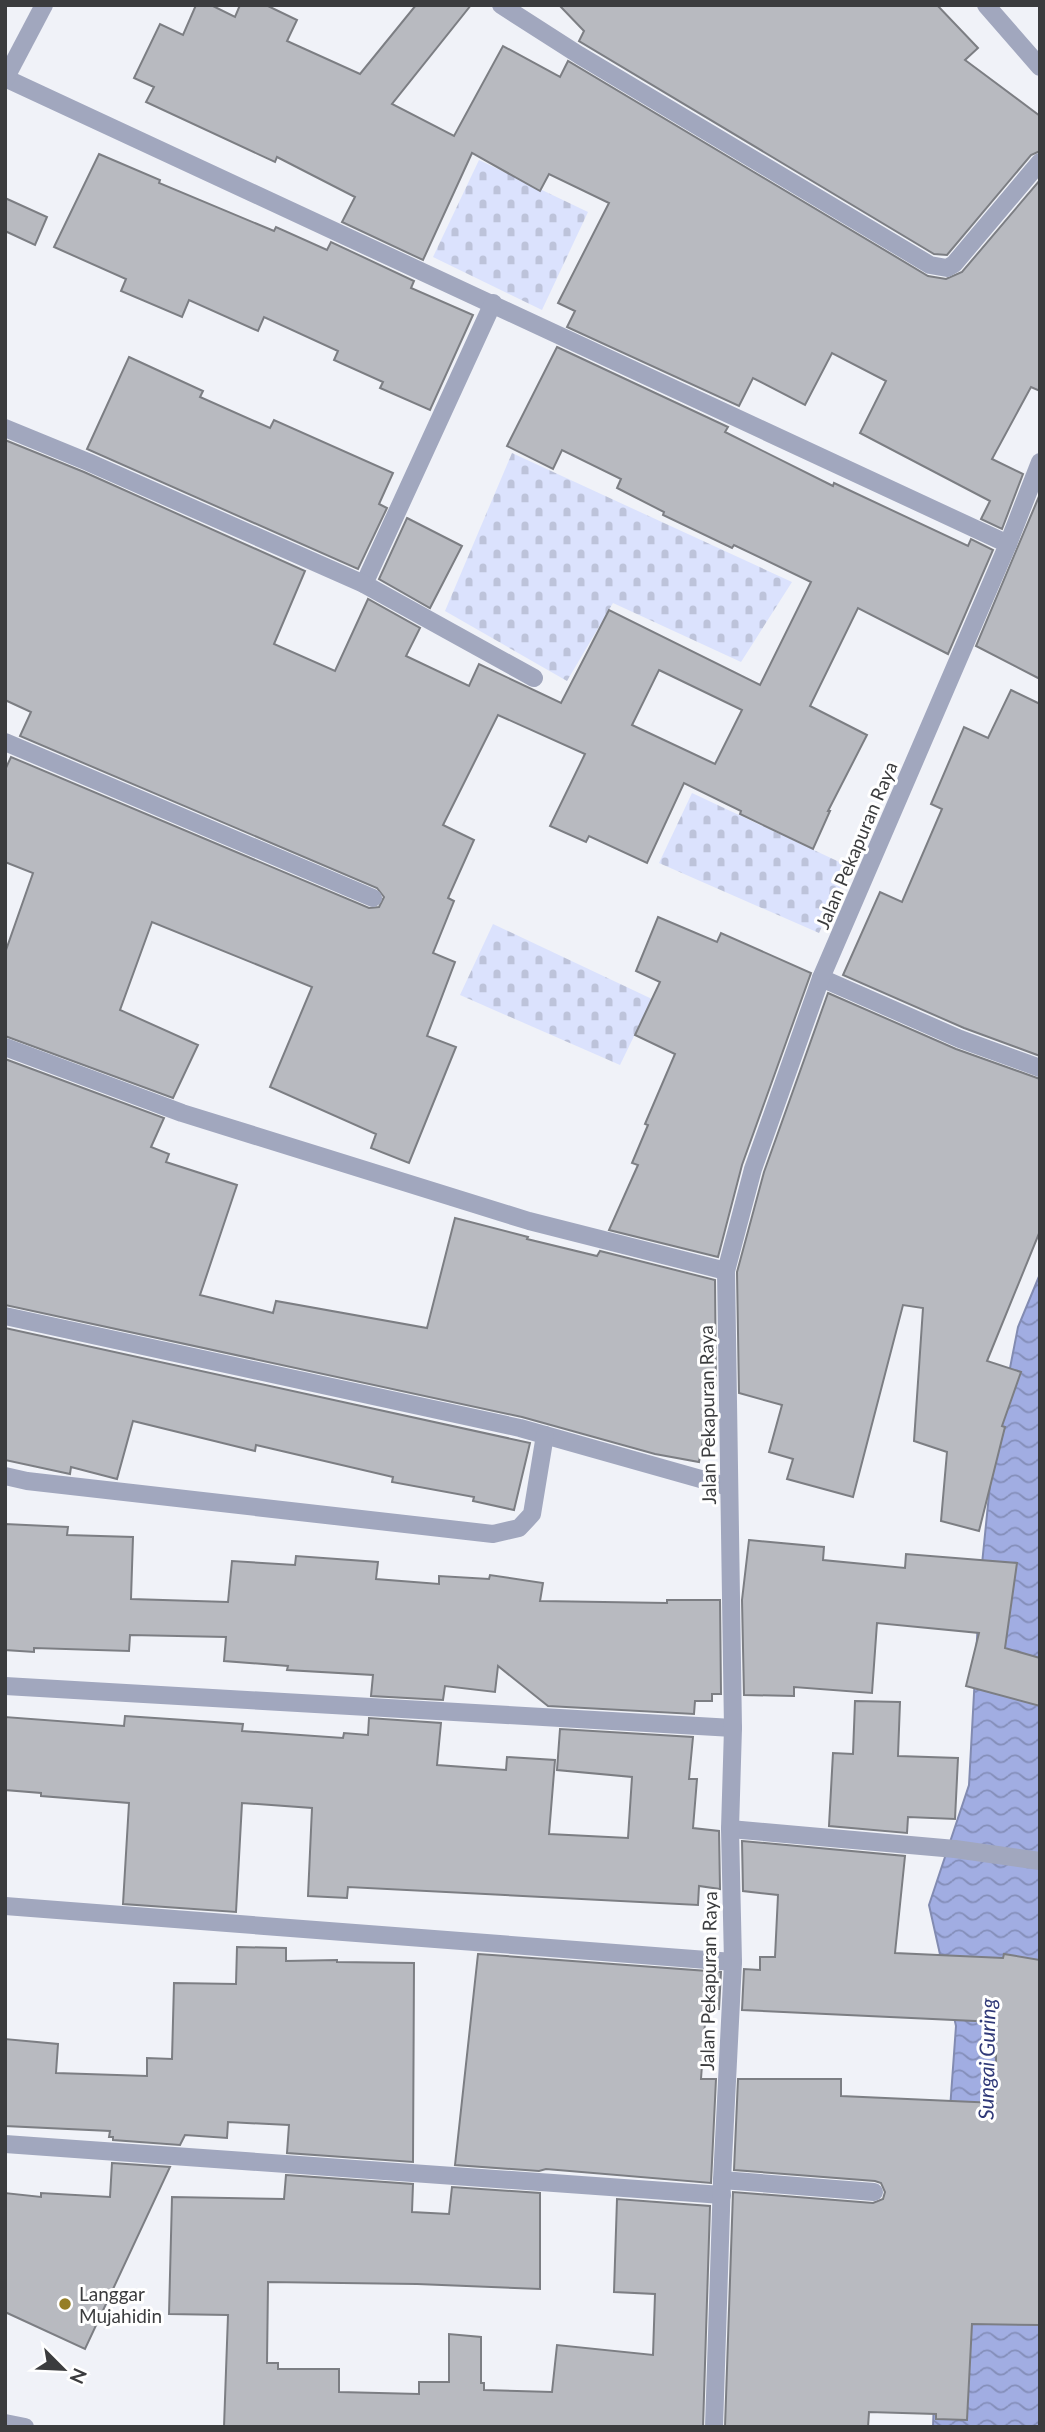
<svg xmlns="http://www.w3.org/2000/svg" width="1045" height="2432" font-family="Lato,sans-serif">
<style>
.cemetery{fill:url(#cemetery-stones)}
.water{fill:url(#water-waves);stroke:#828bb1;stroke-width:2}
.building{fill:#b8bac0;stroke:#7c7e83;stroke-width:2;fill-rule:evenodd}
.lines{fill:none;stroke-linecap:round;stroke-linejoin:round}
.minor{stroke:#a1a7be;stroke-width:18}
.poi-dot{fill:#957e26;stroke:#fff;stroke-width:2.5}
.labels{text-anchor:middle;dominant-baseline:central;stroke-width:6;stroke-linejoin:round;paint-order:stroke}
.street-label{font-size:19px;fill:#3b3c3e;stroke:#fff}
.poi-label{font-size:19px;fill:#3b3c3e;stroke:#fff;text-anchor:start}
.water-label{font-size:21px;font-style:italic;fill:#303978;stroke:#fff}
</style>
<defs>
<pattern id="cemetery-stones" width="16" height="16" patternUnits="userSpaceOnUse" patternTransform="scale(1.75)"><rect width="16" height="16" fill="#dbe2fd"/><path d="M2 7V4a2 2 0 0 1 4 0v3zM10 15v-3a2 2 0 0 1 4 0v3z" fill="#bdc3da"/></pattern>
<pattern id="water-waves" width="16" height="10" patternUnits="userSpaceOnUse" patternTransform="scale(1.75)"><rect width="16" height="10" fill="#a1ade2"/><path d="M0 5q4-4 8 0t8 0" fill="none" stroke="#848eb9"/></pattern>
</defs>
<rect width="100%" height="100%" fill="#f0f2f8"/>
<g class="cemetery">
<polygon points="479,160 588,212 542,310 433,257"/>
<polygon points="512,453 792,582 741,662 613,603 567,681 445,611"/>
<polygon points="692,793 850,867 819,933 659,863"/>
<polygon points="493,924 652,999 620,1065 460,995"/>
</g>
<polygon class="water" points="1040,1274 1040,2427 933,2427 939,2262 956,2026 929,1905 969,1785 980,1584 993,1455 1018,1327"/>
<g class="building">
<polygon points="196,5 211,5 235,17 240,5 266,5 297,20 287,41 360,74 416,5 471,5 392,104 454,136 503,46 560,77 568,61 928,276 946,279 962,272 1040,180 1040,391 1031,387 992,459 1023,474 1002,529 981,519 990,501 860,433 886,381 832,353 805,405 753,378 739,406 567,327 575,311 558,303 609,203 549,174 540,191 472,153 423,260 342,222 355,197 277,157 275,162 146,102 154,87 134,78 160,24 183,35"/>
<polygon points="559,5 937,5 978,48 965,60 1040,116 1040,151 1031,155 947,255 934,254 579,41 584,31"/>
<polygon points="99,154 160,180 159,183 274,231 276,227 327,250 331,242 414,281 411,288 473,315 430,410 380,388 383,382 334,360 338,351 264,317 258,331 189,300 182,317 121,291 126,279 54,247"/>
<polygon points="5,198 47,217 35,245 5,231"/>
<path d="M557 347 728 427 725 432 833 486 834 483 968 546 971 539 993 550 948 654 858 608 810 706 867 735 828 811H830L813 849 740 814 741 811 684 783 647 863 589 836 586 842 550 826 585 754 498 715 443 825 474 840 448 898 454 901 433 953 455 962 427 1036 456 1047 409 1163 371 1148 376 1134 270 1087 312 987 152 922 120 1010 198 1045 173 1098 5 1036V953L33 873 5 862V770L11 757 369 908 379 907 384 897 377 888 20 736 31 712 5 700V440L84 472 305 571 274 644 335 671 368 599 420 628 406 656 469 686 479 664 561 703 609 610 760 685 811 582 734 545 732 548 663 515 664 512 617 488 621 479 562 450 553 469 507 446ZM659 670 742 710 715 764 632 725Z"/>
<polygon points="129,357 203,391 200,397 270,428 274,420 393,473 379,504 387,508 358,569 87,449"/>
<polygon points="1040,494 1040,679 976,646"/>
<polygon points="407,518 462,546 430,608 379,579"/>
<polygon points="1011,690 1040,704 1040,1056 964,1028 843,975 880,892 902,902 942,809 931,804 964,727 988,738"/>
<polygon points="658,917 717,942 721,933 811,973 742,1165 718,1257 609,1230 638,1165 632,1163 648,1125 645,1124 675,1054 635,1035 660,982 636,971"/>
<polygon points="828,993 956,1049 1040,1079 1040,1231 987,1361 1021,1372 1002,1426 1005,1427 979,1531 941,1521 947,1452 914,1441 923,1308 903,1305 853,1497 787,1479 793,1459 769,1452 782,1405 739,1393 737,1272 764,1172"/>
<polygon points="5,1059 164,1118 151,1147 169,1154 166,1162 237,1185 200,1295 273,1313 276,1301 427,1328 455,1218 528,1237 527,1239 597,1256 600,1251 715,1280 716,1387 713,1386 699,1462 655,1454 522,1417 5,1305"/>
<polygon points="5,1328 530,1443 514,1510 473,1501 474,1497 392,1482 393,1477 256,1445 255,1451 133,1421 117,1479 71,1467 70,1474 5,1460"/>
<polygon points="5,1524 68,1527 67,1535 133,1537 131,1599 228,1602 232,1561 295,1565 296,1556 378,1562 376,1579 439,1584 439,1576 489,1579 490,1575 543,1583 540,1601 667,1603 667,1600 720,1600 721,1694 712,1694 712,1701 695,1701 694,1714 548,1706 498,1666 495,1692 445,1686 443,1700 371,1696 373,1675 287,1670 288,1666 224,1661 226,1637 130,1635 129,1651 34,1648 34,1652 5,1650"/>
<polygon points="749,1540 824,1547 823,1560 905,1568 906,1554 1017,1563 1005,1648 1040,1658 1040,1706 966,1686 979,1633 877,1623 872,1693 794,1687 794,1696 744,1695 742,1600"/>
<polygon points="855,1701 900,1702 898,1756 958,1758 955,1819 908,1817 907,1833 829,1826 833,1753 853,1754"/>
<polygon points="125,1716 243,1724 242,1731 343,1738 344,1733 368,1735 369,1718 441,1723 437,1765 506,1770 507,1757 555,1760 549,1834 628,1838 632,1777 557,1770 560,1729 693,1737 689,1779 697,1779 693,1828 719,1831 720,1889 699,1886 698,1905 348,1887 347,1898 308,1896 312,1808 242,1803 236,1912 123,1904 129,1803 41,1796 41,1793 5,1790 5,1717 124,1726"/>
<polygon points="742,1841 905,1856 895,1953 1003,1958 1004,1954 1040,1960 1040,2325 972,2324 967,2420 936,2419 936,2414 869,2412 868,2427 725,2427 733,2192 873,2203 883,2199 885,2192 881,2183 875,2181 734,2170 738,2079 841,2079 841,2096 996,2103 996,2022 742,2010 744,1969 760,1970 760,1957 775,1957 778,1895 743,1891"/>
<polygon points="237,1947 286,1948 286,1961 337,1960 337,1962 414,1963 413,2162 287,2153 289,2125 228,2122 227,2138 185,2135 180,2145 113,2140 113,2137 109,2137 110,2131 5,2126 5,2039 58,2044 56,2073 147,2076 147,2058 172,2059 174,1983 236,1984"/>
<polygon points="478,1954 721,1972 719,2009 706,2009 701,2079 716,2079 711,2183 546,2169 539,2171 455,2165"/>
<polygon points="112,2163 170,2167 85,2349 5,2312 5,2193 41,2197 41,2193 110,2197"/>
<polygon points="286,2175 413,2184 412,2212 449,2214 452,2187 540,2193 540,2289 417,2284 268,2282 267,2363 278,2363 278,2369 339,2369 339,2392 419,2394 419,2382 449,2382 449,2334 481,2337 481,2383 484,2383 484,2390 552,2392 557,2345 653,2355 655,2294 614,2292 617,2199 710,2206 703,2427 224,2427 228,2315 169,2314 172,2197 284,2199"/>
</g>
<g class="lines">
<g class="minor">
<polyline points="501,5 579,55 930,265 947,268 954,264 1040,162"/>
<polyline points="986,5 1040,67"/>
<polyline points="5,78 1008,544"/>
<polyline points="5,79 44,5"/>
<polyline points="493,303 364,584 534,678"/>
<polyline points="5,428 88,462 364,584"/>
<polyline points="5,742 373,898"/>
<polyline points="821,978 960,1039 1040,1068"/>
<polyline points="5,1047 182,1113 529,1221 726,1271"/>
<polyline points="5,1316 520,1428 729,1487"/>
<polyline points="5,1476 27,1481 493,1534 519,1528 532,1514 545,1435"/>
<polyline points="5,1686 733,1728"/>
<polyline points="730,1829 955,1849 1040,1861"/>
<polyline points="5,1906 733,1962"/>
<polyline points="5,2144 722,2195"/>
<polyline points="722,2180 874,2192"/>
<polyline points="5,2423 25,2427"/>
<polyline points="714,2427 722,2180 733,1962 730,1829 733,1728 726,1271 753,1169 821,978 1008,544 1040,462"/>
</g>
</g>
<circle class="poi-dot" cx="65" cy="2304" r="7"/>
<g class="labels">
<g class="street-label">
<text transform="translate(856 845) rotate(-67)">Jalan Pekapuran Raya</text>
<text transform="translate(707 1415) rotate(-91)">Jalan Pekapuran Raya</text>
<text transform="translate(708 1981) rotate(-89)">Jalan Pekapuran Raya</text>
</g>
<g class="poi-label">
<text x="79" y="2293">Langgar<tspan x="79" dy="22">Mujahidin</tspan></text>
</g>
<g class="water-label">
<text transform="translate(986 2059) rotate(-89)">Sungai Guring</text>
</g>
</g>
<rect width="1045" height="2432" fill="none" stroke="#3b3c3e" stroke-width="14"/>
<g transform="translate(63 2369) rotate(114)" stroke="#ffffff" stroke-width="5" paint-order="stroke">
<path d="M0-5L12 26L0 18L-12 26Z" fill="#3b3c3e"/>
<text y="-10" font-size="19" font-weight="bold" text-anchor="middle" fill="#3b3c3e">N</text>
</g>
</svg>
